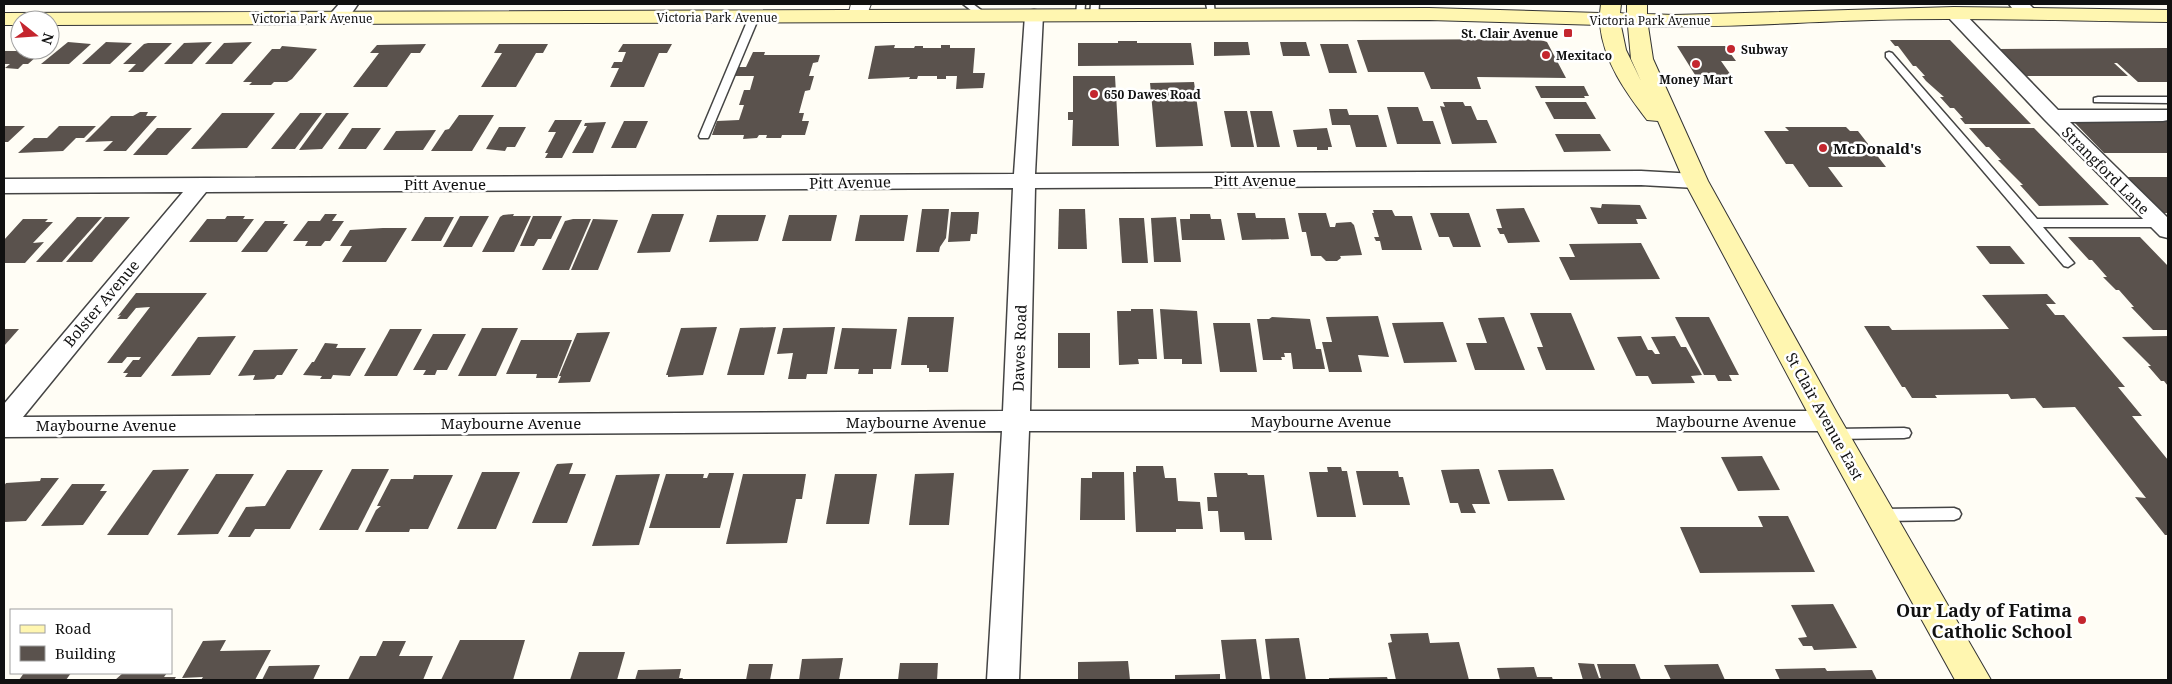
<svg xmlns="http://www.w3.org/2000/svg" width="2172" height="684" font-family="'Noto Serif',serif">
<style>
.building{fill:#5a524d}
.lines{fill:none;stroke-linecap:round;stroke-linejoin:round}
.service-casing{stroke:#444;stroke-width:3}
.minor-casing{stroke:#444;stroke-width:3}
.tertiary-casing{stroke:#444;stroke-width:2}
.secondary-casing{stroke:#333;stroke-width:2}
.service{fill:#fff;fill-rule:evenodd}
.minor{fill:#fff;fill-rule:evenodd}
.tertiary{fill:#fff;fill-rule:evenodd}
.secondary{fill:#fff6b0;fill-rule:evenodd}
.poi-dot{fill:#c4262e;stroke:#fff;stroke-width:2}
.labels{text-anchor:middle;dominant-baseline:central;stroke-width:5;stroke-linejoin:round;paint-order:stroke}
.far-street-label{font-size:12px;fill:#111;stroke:#fff}
.far-poi-label{font-size:12px;font-weight:bold;fill:#111;stroke:#fff;text-anchor:start}
.poi-label{font-size:15px;font-weight:bold;fill:#111;stroke:#fff;text-anchor:start}
.street-label{font-size:15px;fill:#111;stroke:#fff}
.near-poi-label{font-size:18px;font-weight:bold;fill:#111;stroke:#fff;text-anchor:end}
</style>
<rect width="100%" height="100%" fill="#fffdf5"/>
<g class="building">
<polygon points="1538,39 1547,42 1566,78 1477,77 1481,89 1431,89 1424,72 1368,72 1357,40"/>
<polygon points="1890,40 1950,40 2031,124 1965,124 1960,118 1963,118 1954,108 1950,108 1940,97 1944,97 1926,81 1922,76 1925,76 1916,66 1913,66 1898,46 1895,46"/>
<polygon points="1118,41 1137,41 1137,43 1191,43 1194,65 1078,66 1078,43 1118,43"/>
<polygon points="68,42 91,44 69,64 41,64"/>
<polygon points="106,42 132,43 110,64 82,64"/>
<polygon points="212,42 192,64 164,64 184,43"/>
<polygon points="252,42 232,64 205,64 224,43"/>
<polygon points="1214,42 1248,42 1250,55 1214,56"/>
<polygon points="1280,42 1306,42 1310,56 1283,56"/>
<polygon points="148,43 172,43 143,72 128,72 136,64 123,64 144,44"/>
<polygon points="426,44 420,53 411,53 387,87 353,87 379,53 370,53 377,45"/>
<polygon points="499,44 548,44 543,53 536,53 516,87 481,87 502,53 494,53"/>
<polygon points="623,44 672,44 667,53 659,53 644,87 610,87 619,68 611,68 614,62 622,62 626,52 618,52"/>
<polygon points="1320,44 1348,44 1357,73 1329,73"/>
<polygon points="895,45 894,48 914,48 915,46 923,46 923,48 941,48 941,45 950,45 950,48 975,48 973,73 985,73 983,88 956,89 957,76 946,76 946,79 937,79 937,76 918,76 917,79 909,79 910,77 868,79 875,46"/>
<polygon points="282,46 317,49 292,79 287,82 274,82 271,85 249,85 252,82 243,82 272,49 280,49"/>
<polygon points="1677,46 1725,46 1736,61 1721,61 1733,78 1697,78"/>
<polygon points="20,47 20,50 44,50 28,64 23,64 18,69 5,68 10,64 4,64 4,51 16,51"/>
<polygon points="2168,48 2168,82 2138,82 2117,63 2114,63 2128,76 2025,76 1998,49"/>
<polygon points="753,52 765,52 764,55 820,55 818,62 813,63 809,76 814,76 810,90 805,91 799,113 804,113 802,121 809,121 805,135 782,135 781,138 766,138 767,135 759,135 757,138 743,139 744,135 712,135 717,121 739,120 744,105 739,105 744,90 750,90 754,76 733,76 736,67 746,67"/>
<polygon points="1073,76 1115,76 1119,146 1072,146 1073,120 1068,120 1068,112 1073,112"/>
<polygon points="1194,82 1203,146 1156,147 1150,83"/>
<polygon points="1535,86 1584,86 1589,96 1584,96 1585,98 1541,98"/>
<polygon points="1443,102 1463,102 1465,106 1471,106 1477,120 1487,120 1497,143 1452,144 1440,106 1445,107"/>
<polygon points="1545,102 1586,102 1596,119 1554,119"/>
<polygon points="1387,107 1418,107 1423,121 1433,121 1441,144 1397,144"/>
<polygon points="1329,109 1347,109 1349,115 1378,115 1387,147 1356,147 1350,125 1332,125"/>
<polygon points="1224,111 1247,111 1254,147 1231,147"/>
<polygon points="1250,111 1272,111 1280,147 1257,147"/>
<polygon points="140,112 148,112 146,116 157,116 126,151 103,151 113,141 85,142 111,116 133,116"/>
<polygon points="222,113 275,113 247,148 191,149"/>
<polygon points="300,113 322,113 295,149 271,149"/>
<polygon points="326,113 349,113 322,149 299,150"/>
<polygon points="459,115 494,115 472,151 431,151 445,130 449,129"/>
<polygon points="555,120 582,120 562,158 545,158 548,153 545,153 556,132 548,132"/>
<polygon points="2072,120 2168,121 2168,153 2104,153"/>
<polygon points="624,121 648,121 636,148 611,148"/>
<polygon points="606,122 593,153 572,153 587,126 584,126 585,123"/>
<polygon points="4,126 25,126 8,142 4,142"/>
<polygon points="59,126 96,126 84,138 76,138 63,151 18,153 34,138 47,138"/>
<polygon points="499,127 526,127 515,147 507,147 505,151 486,149"/>
<polygon points="1785,127 1846,127 1850,131 1858,131 1886,167 1828,167 1843,187 1809,187 1793,164 1786,164 1764,131 1789,131"/>
<polygon points="157,128 192,128 167,155 133,155"/>
<polygon points="352,128 381,128 366,149 338,149"/>
<polygon points="1327,128 1332,147 1328,147 1328,150 1317,150 1317,147 1297,147 1293,130"/>
<polygon points="1969,128 2034,128 2109,205 2039,206 2020,185 2023,185 1998,160 2001,160 1989,147 1986,147"/>
<polygon points="436,130 423,150 383,150 396,131"/>
<polygon points="1555,134 1600,134 1611,151 1564,152"/>
<polygon points="2127,177 2168,177 2168,213 2163,213"/>
<polygon points="1602,204 1640,205 1647,219 1636,219 1638,224 1598,224 1590,207 1601,208"/>
<polygon points="1524,208 1540,242 1508,243 1504,234 1500,234 1497,228 1502,228 1496,209"/>
<polygon points="922,209 949,209 946,238 940,247 939,252 916,252"/>
<polygon points="1059,209 1085,209 1087,249 1058,249"/>
<polygon points="1373,210 1392,210 1395,216 1412,216 1422,250 1382,250 1380,241 1376,241 1374,237 1379,237 1372,213 1374,213"/>
<polygon points="951,212 979,212 977,234 971,234 970,241 948,242"/>
<polygon points="1237,213 1255,213 1256,218 1285,218 1289,239 1242,240"/>
<polygon points="1298,213 1326,213 1330,227 1335,227 1336,223 1351,222 1354,225 1362,255 1340,256 1341,258 1337,261 1326,261 1321,256 1311,256 1306,232 1302,232"/>
<polygon points="1430,213 1469,213 1481,247 1453,247 1449,237 1439,237"/>
<polygon points="325,214 337,214 332,221 344,221 330,241 325,241 321,246 305,246 308,241 293,241 308,221 320,221"/>
<polygon points="514,214 513,216 531,216 514,252 482,252 500,217 503,215"/>
<polygon points="652,214 684,214 670,252 637,253"/>
<polygon points="1190,214 1210,214 1211,219 1221,219 1225,240 1182,240 1180,219 1190,219"/>
<polygon points="717,215 766,215 758,241 709,242"/>
<polygon points="789,215 837,215 831,241 782,241"/>
<polygon points="860,215 908,215 904,241 855,241"/>
<polygon points="227,216 245,216 243,219 254,219 237,242 189,242 207,219 225,219"/>
<polygon points="460,216 489,216 472,247 443,247"/>
<polygon points="533,216 562,216 551,239 538,239 534,246 520,246"/>
<polygon points="77,217 102,217 62,262 36,262"/>
<polygon points="105,217 130,217 92,262 66,262"/>
<polygon points="425,217 454,217 441,241 411,241"/>
<polygon points="1176,217 1181,262 1154,262 1151,218"/>
<polygon points="1119,218 1144,218 1148,263 1122,263"/>
<polygon points="23,219 48,219 45,222 53,222 33,243 44,242 25,263 4,263 4,240"/>
<polygon points="573,219 591,219 569,270 542,270 565,221"/>
<polygon points="593,219 618,220 598,270 571,270"/>
<polygon points="265,221 285,221 283,224 288,224 267,252 241,252"/>
<polygon points="383,228 407,228 386,262 342,262 352,246 340,246 350,230"/>
<polygon points="2068,237 2140,237 2168,266 2168,330 2153,330 2131,307 2134,307 2119,290 2116,290 2103,277 2107,277 2092,260 2089,260"/>
<polygon points="1641,243 1660,279 1570,280 1559,257 1575,257 1569,244"/>
<polygon points="1976,246 2010,246 2025,264 1990,264"/>
<polygon points="136,293 207,293 141,377 125,377 128,373 123,373 133,360 139,360 141,357 127,357 122,363 107,363 150,307 136,308 127,319 117,319 121,315 118,316"/>
<polygon points="2047,294 2056,304 2046,304 2055,315 2064,315 2125,387 2118,387 2142,416 2132,416 2168,460 2168,535 2165,535 2135,497 2146,498 2075,407 2043,408 2035,398 2011,399 2008,394 1935,395 1937,398 1912,398 1905,387 1902,387 1864,326 1889,326 1892,330 2009,329 1982,295"/>
<polygon points="1131,309 1153,309 1157,359 1138,359 1139,364 1119,365 1117,311 1131,311"/>
<polygon points="1160,309 1197,311 1202,364 1182,364 1182,359 1164,359"/>
<polygon points="1530,313 1571,313 1595,370 1546,370 1537,347 1543,347"/>
<polygon points="1378,316 1389,357 1358,355 1362,372 1329,372 1322,342 1332,342 1326,317"/>
<polygon points="908,317 954,317 948,372 929,372 929,368 927,368 927,365 901,365"/>
<polygon points="1272,317 1310,319 1316,349 1321,349 1325,369 1293,369 1291,353 1284,353 1285,357 1281,357 1282,360 1263,360 1257,319 1269,319"/>
<polygon points="1504,317 1525,370 1475,370 1466,343 1487,343 1478,318"/>
<polygon points="1675,317 1709,317 1739,375 1729,375 1732,381 1718,381 1715,375 1704,375"/>
<polygon points="1443,322 1457,362 1404,363 1392,323"/>
<polygon points="1213,323 1250,323 1257,372 1220,372"/>
<polygon points="717,327 703,375 668,377 668,375 666,375 681,328"/>
<polygon points="776,327 764,375 727,375 740,328"/>
<polygon points="835,327 827,374 807,374 806,379 788,379 793,353 777,354 783,328"/>
<polygon points="482,328 518,328 496,376 458,376"/>
<polygon points="842,328 897,329 891,369 873,369 873,374 858,374 859,369 834,369"/>
<polygon points="4,329 19,329 4,346"/>
<polygon points="390,329 422,329 397,376 364,376"/>
<polygon points="610,332 590,382 558,383 561,376 559,376 577,333"/>
<rect x="1058" y="333" width="32" height="35"/>
<polygon points="433,334 466,334 447,370 437,370 435,375 423,375 426,370 413,370"/>
<polygon points="236,336 210,375 171,376 198,337"/>
<polygon points="1641,336 1648,350 1652,350 1655,354 1660,354 1651,337 1675,336 1681,347 1686,347 1702,375 1691,376 1695,383 1652,384 1648,376 1636,376 1617,337"/>
<polygon points="2168,336 2168,386 2164,381 2161,381 2148,366 2151,366 2122,337"/>
<polygon points="521,340 572,340 557,378 536,378 537,374 506,374"/>
<polygon points="325,343 338,344 336,348 366,348 350,376 333,375 331,379 320,379 322,376 303,375 312,362 314,362"/>
<polygon points="298,349 282,375 277,375 274,379 253,380 255,375 238,376 254,350"/>
<polygon points="1762,456 1780,490 1738,491 1721,457"/>
<polygon points="573,463 569,474 586,474 567,523 532,523 555,467 557,464"/>
<polygon points="1136,466 1163,466 1165,478 1176,478 1178,501 1200,502 1203,529 1176,529 1176,532 1136,532 1133,472 1136,472"/>
<polygon points="1327,467 1341,467 1342,471 1347,471 1356,517 1317,517 1309,472 1328,472"/>
<polygon points="189,469 148,535 107,535 153,470"/>
<polygon points="352,469 389,469 358,530 319,530"/>
<polygon points="1479,469 1490,504 1472,504 1476,513 1461,513 1458,503 1450,503 1441,470"/>
<polygon points="1553,469 1565,500 1508,501 1498,470"/>
<polygon points="287,470 323,470 290,529 255,529 250,537 228,537 246,507 265,506"/>
<polygon points="1356,471 1398,471 1399,477 1403,477 1410,505 1363,505"/>
<polygon points="482,472 520,472 496,529 457,529"/>
<polygon points="1092,472 1124,472 1125,520 1080,520 1081,478 1092,478"/>
<polygon points="709,473 734,473 720,528 649,528 666,474 704,474 703,478 707,478"/>
<polygon points="954,473 949,525 909,525 915,474"/>
<polygon points="1214,473 1247,473 1248,475 1264,475 1272,540 1245,540 1244,532 1220,532 1218,511 1208,511 1207,497 1217,497"/>
<polygon points="216,474 254,474 218,534 177,535"/>
<polygon points="660,474 639,545 592,546 616,475"/>
<polygon points="743,474 806,474 802,499 796,499 787,543 726,544"/>
<polygon points="835,474 877,474 869,524 826,524"/>
<polygon points="414,475 453,475 428,529 410,529 409,532 365,532 376,510 381,506 377,506 391,479 413,479"/>
<polygon points="41,478 59,478 26,521 4,522 4,486 6,483 40,481"/>
<polygon points="72,484 105,484 100,491 107,491 83,525 41,526"/>
<polygon points="1758,516 1788,516 1815,572 1700,573 1680,527 1763,527"/>
<polygon points="1833,604 1857,648 1814,650 1812,646 1803,646 1798,638 1807,637 1791,605"/>
<polygon points="1428,633 1430,643 1459,642 1469,680 1396,680 1388,643 1392,642 1390,634"/>
<polygon points="1299,638 1306,680 1270,680 1265,639"/>
<polygon points="1256,639 1262,680 1226,680 1221,640"/>
<polygon points="226,640 220,651 271,650 255,680 201,680 203,677 182,678 203,641"/>
<polygon points="460,640 525,640 513,680 441,680"/>
<polygon points="383,641 406,641 399,656 433,656 423,680 348,680 360,656 376,656"/>
<polygon points="579,652 625,652 617,680 570,680"/>
<polygon points="843,658 839,680 799,680 802,659"/>
<polygon points="1128,661 1130,680 1078,680 1078,662"/>
<polygon points="900,663 938,663 937,680 898,680"/>
<polygon points="1578,663 1594,664 1599,678 1601,678 1597,664 1635,664 1641,680 1583,680"/>
<polygon points="749,664 773,664 770,680 746,680"/>
<polygon points="1718,664 1725,680 1671,680 1664,665"/>
<polygon points="320,665 313,680 262,680 269,666"/>
<polygon points="1534,667 1537,677 1552,677 1553,680 1500,680 1497,668"/>
<polygon points="1825,668 1827,671 1872,670 1877,680 1780,680 1775,669"/>
<polygon points="681,669 679,678 683,678 682,680 635,680 638,670"/>
<polygon points="24,673 71,673 66,680 19,680"/>
<polygon points="123,673 167,673 164,677 176,677 174,680 115,680"/>
<polygon points="1220,674 1220,680 1175,680 1175,675"/>
<polygon points="1387,677 1388,680 1329,680 1329,678"/>
</g>
<g class="lines">
<g class="service-casing">
<g id="service">
<polygon points="963,4 973,4 989,16 984,19 981,18"/>
<polygon points="1077,4 1085,4 1084,17 1081,18 1076,15"/>
<polygon points="1091,4 1099,4 1098,17 1095,18 1090,15"/>
<polygon points="1206,4 1214,4 1215,17 1209,17"/>
<polygon points="754,14 759,17 709,136 708,138 700,138 699,136 749,17"/>
<polygon points="1889,52 1892,53 2037,219 2161,219 2167,223 2161,227 2043,227 2074,263 2068,267 2064,266 1886,57 1886,53"/>
<polygon points="2098,97 2168,97 2168,103 2094,102 2094,98"/>
<polygon points="1904,428 1909,429 1911,433 1909,437 1904,438 1834,439 1829,438 1827,434 1829,430 1834,429"/>
<polygon points="1954,508 1959,510 1961,514 1959,518 1954,520 1881,521 1876,519 1874,515 1876,511 1881,509"/>
</g>
</g>
<g class="minor-casing">
<g id="minor">
<path d="M339 4H358C351 15 343 25 330 22L327 18Z"/>
<path d="M2009 4H2029L2039 14 2036 18C2025 21 2016 14 2009 4Z"/>
<polygon points="1954,8 1960,9 2058,110 2168,110 2168,120 2163,121 2070,122 2168,218 2168,238 2160,236 2045,120 1948,17 1945,13 1948,9"/>
<path d="M1034 10 1040 11 1043 15 1035 174 1641 171 1696 174 1704 176 1707 181 1704 186 1696 188 1641 185 1035 188 1030 411H1827L1836 414 1840 421 1836 428 1827 431H1029L1019 680H987L1002 431 4 437V404L183 192 4 193V179L1014 174 1025 15 1028 11ZM1013 188 1003 411 23 417 206 192Z"/>
</g>
</g>
<g class="tertiary-casing">
<polygon id="tertiary" points="851,4 871,4 865,20 858,22 851,20 848,16"/>
</g>
<g class="secondary-casing">
<path id="secondary" d="M1601 4H1621L1620 13 1627 14V4H1647V14L1674 15 1954 7 2168 10V22C2069 21 1970 17 1872 20 1797 22 1723 28 1648 26L1653 59 1708 181 1837 413 1991 680H1955L1812 421 1684 181 1658 121 1647 120C1625 91 1604 62 1600 25L1429 20 50 25V20H20V25H4V13L1429 8 1600 13ZM1621 26H1628L1631 59 1641 81 1626 50Z"/>
</g>
<use href="#service" class="service"/>
<use href="#minor" class="minor"/>
<use href="#tertiary" class="tertiary"/>
<use href="#secondary" class="secondary"/>
</g>
<g class="poi-dot">
<rect x="1563" y="28" width="10" height="10" rx="2.5"/>
<circle cx="1731" cy="49" r="5"/>
<circle cx="1546" cy="55" r="5"/>
<circle cx="1696" cy="64" r="5"/>
<circle cx="1094" cy="94" r="5"/>
<circle cx="1823" cy="148" r="5"/>
<circle cx="2082" cy="620" r="5"/>
</g>
<g class="labels">
<g class="far-street-label">
<text x="717" y="17">Victoria Park Avenue</text>
<text x="312" y="18">Victoria Park Avenue</text>
<text x="1650" y="20">Victoria Park Avenue</text>
</g>
<g class="far-poi-label">
<text x="1558" y="33" text-anchor="end">St. Clair Avenue</text>
<text x="1741" y="49">Subway</text>
<text x="1556" y="55">Mexitaco</text>
<text x="1696" y="79" text-anchor="middle">Money Mart</text>
<text x="1104" y="94">650 Dawes Road</text>
</g>
<g class="poi-label">
<text x="1833" y="148">McDonald's</text>
</g>
<g class="street-label">
<text transform="translate(2106 170) rotate(45)">Strangford Lane</text>
<text x="1255" y="180">Pitt Avenue</text>
<text transform="translate(850 182) rotate(-1)">Pitt Avenue</text>
<text x="445" y="184">Pitt Avenue</text>
<text transform="translate(101 303) rotate(-50)">Bolster Avenue</text>
<text transform="translate(1019 348) rotate(-88)">Dawes Road</text>
<text transform="translate(1825 416) rotate(61)">St Clair Avenue East</text>
<text x="1321" y="421">Maybourne Avenue</text>
<text x="1726" y="421">Maybourne Avenue</text>
<text x="916" y="422">Maybourne Avenue</text>
<text x="511" y="423">Maybourne Avenue</text>
<text x="106" y="425">Maybourne Avenue</text>
</g>
<g class="near-poi-label">
<text x="2072" y="610">Our Lady of Fatima<tspan x="2072" dy="21">Catholic School</tspan></text>
</g>
</g>
<rect width="2172" height="684" fill="none" stroke="#111111" stroke-width="10"/>
<rect x="10" y="609" width="162" height="65" fill="#ffffff" stroke="#a0a0a0"/>
<rect x="20" y="625" width="25" height="8" fill="#fff6b0" stroke="#a0a0a0"/>
<text x="55" y="634" font-size="15" fill="#111111">Road</text>
<rect x="20" y="646" width="25" height="15" fill="#5a524d" stroke="#a0a0a0"/>
<text x="55" y="659" font-size="15" fill="#111111">Building</text>
<g transform="translate(35 35) rotate(107)"><circle r="24" fill="#ffffff" stroke="#a0a0a0"/>
<path d="M0-4L9 19L0 12L-9 19Z" fill="#c4262e"/>
<text y="-8" font-size="14" font-weight="bold" text-anchor="middle" fill="#111111">N</text>
</g>
</svg>
